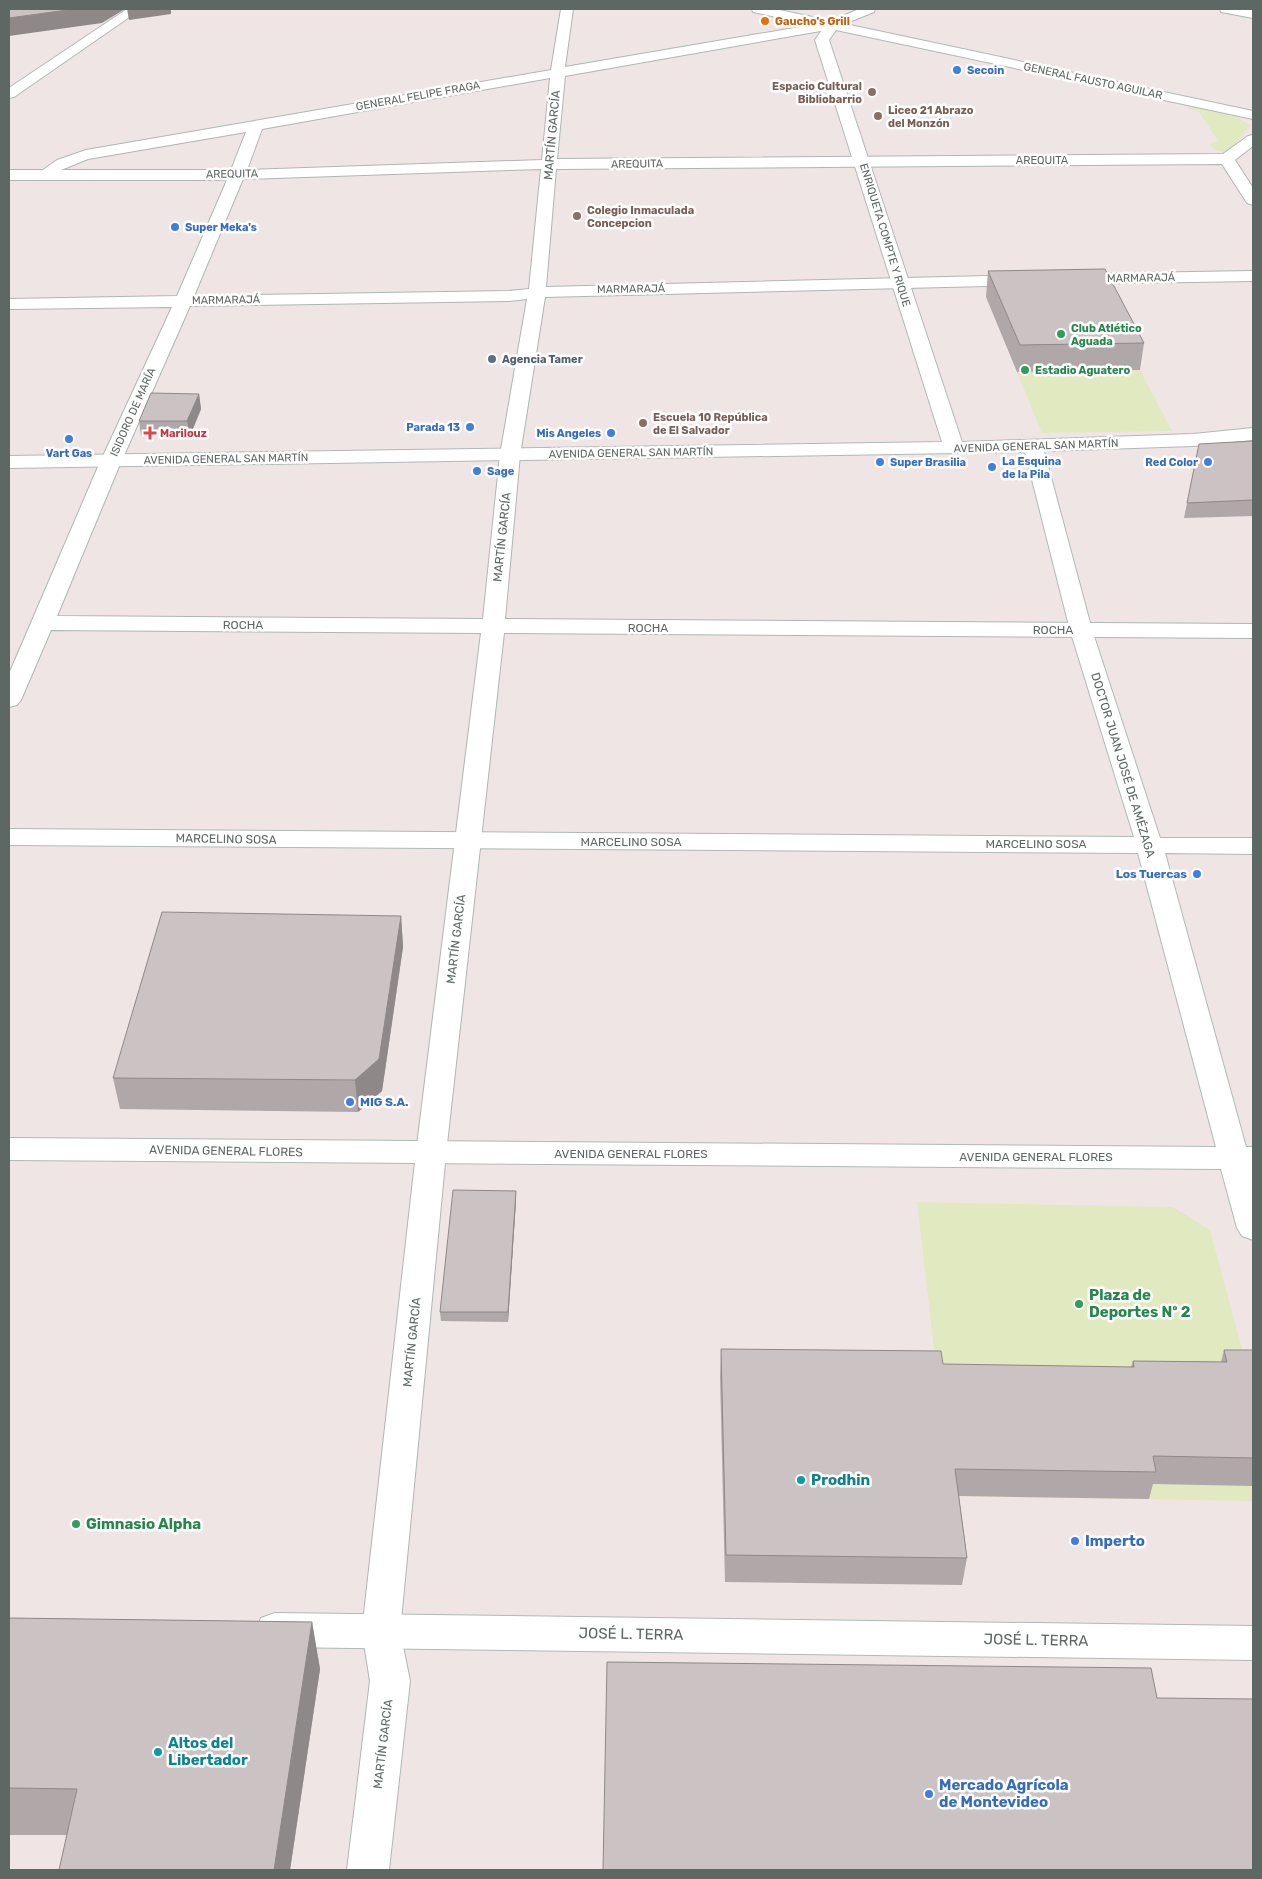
<svg xmlns="http://www.w3.org/2000/svg" width="1262" height="1879" font-family="Rubik,sans-serif">
<style>
.green{fill:#e1e9c0}
.lines{fill:none;stroke-linecap:round;stroke-linejoin:round}
.street-casing{stroke:#aeb6b5;stroke-width:2}
.secondary-casing{stroke:#afb9b7;stroke-width:2}
.street{fill:#fff;fill-rule:evenodd}
.secondary{fill:#fff;fill-rule:evenodd}
.wall{fill:#afa7a8}
.shaded-wall{fill:#8e8888}
.building{fill:#cbc2c3;stroke:#8e8888}
.food-dot{fill:#e8710a;stroke:#fff;stroke-width:2}
.shop-dot{fill:#3f7fe0;stroke:#fff;stroke-width:2}
.education-dot{fill:#8d6e63;stroke:#fff;stroke-width:2}
.leisure-dot{fill:#2e9e5b;stroke:#fff;stroke-width:2}
.service-dot{fill:#5c6f8a;stroke:#fff;stroke-width:2}
.health-dot{fill:#e0444e;stroke:#fff;stroke-width:2}
.culture-dot{fill:#0f9aa8;stroke:#fff;stroke-width:2}
.labels{text-anchor:middle;dominant-baseline:central;stroke-width:5;stroke-linejoin:round;paint-order:stroke}
.far-food-label{font-size:11px;font-weight:bold;fill:#c56008;stroke:#fff;text-anchor:start}
.far-shop-label{font-size:11px;font-weight:bold;fill:#366cbe;stroke:#fff;text-anchor:start}
.far-street-label{font-size:11px;fill:#5d6764;stroke:#fff}
.far-education-label{font-size:11px;font-weight:bold;fill:#785e54;stroke:#fff;text-anchor:start}
.far-leisure-label{font-size:11px;font-weight:bold;fill:#27864d;stroke:#fff;text-anchor:start}
.far-service-label{font-size:11px;font-weight:bold;fill:#4e5e75;stroke:#fff;text-anchor:start}
.far-health-label{font-size:11px;font-weight:bold;fill:#be3a42;stroke:#fff;text-anchor:start}
.street-label{font-size:12px;fill:#5d6764;stroke:#fff}
.shop-label{font-size:12px;font-weight:bold;fill:#366cbe;stroke:#fff;text-anchor:end}
.near-leisure-label{font-size:15px;font-weight:bold;fill:#27864d;stroke:#fff;text-anchor:start}
.near-culture-label{font-size:15px;font-weight:bold;fill:#0d838f;stroke:#fff;text-anchor:start}
.near-shop-label{font-size:15px;font-weight:bold;fill:#366cbe;stroke:#fff;text-anchor:start}
.near-street-label{font-size:15px;fill:#5d6764;stroke:#fff}
</style>
<rect width="100%" height="100%" fill="#f0e5e5"/>
<g class="green">
<path d="M1190 106 1237 117 1250 125 1230 150C1221 153 1215 152 1210 144L1218 140 1198 111 1188 109Z"/>
<polygon points="1140,370 1172,431 1042,433 1017,372"/>
<polygon points="917,1202 1173,1207 1210,1230 1253,1390 1253,1501 951,1496"/>
</g>
<g class="lines">
<g class="street-casing">
<g id="street">
<path d="M561 9H573L565 67 829 22 859 9H875L874 12 832 29 565 76 557 159 1223 154 1248 136 1253 135V146L1235 160 1253 188V205L1247 203 1222 164 556 169 546 287 1024 275 1030 276 1033 280 1030 284 1024 285 545 297 520 455 505 619 1253 624V638L504 633 446 1153 400 1631 410 1681 389 1870H347L370 1681 362 1631 416 1153 481 633 51 630 21 700 17 705 9 707V674L97 469 172 307 9 309V299L177 296 227 180H9V170H43L57 160 86 150 551 70ZM550 78 542 160 247 170 262 129ZM246 132 231 170H61L88 159ZM541 169 529 289 509 291 194 296 243 179ZM527 299 500 455 483 619 57 616 118 469 190 306 509 301Z"/>
<polygon points="1220,9 1253,10 1253,18 1221,12"/>
<polygon points="1253,271 1253,281 1072,284 1066,283 1063,279 1066,275 1072,274"/>
</g>
</g>
<g class="secondary-casing">
<g id="secondary">
<polygon points="127,9 141,9 14,97 9,98 9,88"/>
<polygon points="752,9 775,9 1253,111 1253,119 836,30 829,40 962,442 1193,434 1253,428 1253,440 1193,446 1044,451 1092,630 1160,838 1253,838 1253,854 1165,853 1246,1147 1253,1147 1253,1240 1242,1236 1237,1228 1221,1169 9,1160 9,1138 1216,1147 1138,853 9,845 9,829 1134,837 1070,630 1025,452 9,468 9,456 942,442 815,40 824,27 753,12"/>
<polygon points="275,1613 1253,1626 1253,1660 275,1647 261,1642 256,1630 261,1618"/>
</g>
</g>
<use href="#street" class="street"/>
<use href="#secondary" class="secondary"/>
</g>
<g class="wall">
<polygon points="988,271 1144,343 1140,370 1017,372 986,297"/>
<polygon points="199,394 201,409 190,436 141,436 139,421"/>
<polygon points="1253,441 1253,516 1184,518 1187,503"/>
<polygon points="401,916 403,947 382,1091 358,1112 120,1109 113,1078"/>
<polygon points="516,1191 516,1201 508,1322 441,1321 440,1312"/>
<polygon points="721,1349 943,1364 1131,1367 1133,1361 1221,1362 1224,1350 1253,1350 1253,1486 1153,1484 1149,1499 959,1496 967,1558 962,1585 725,1582 720,1377"/>
<polygon points="9,1618 312,1622 320,1669 290,1870 59,1870 67,1835 9,1835"/>
</g>
<g class="shaded-wall">
<polygon points="74,9 125,9 102,23 9,36 9,18"/>
<polygon points="127,9 171,9 171,14 129,20"/>
<polygon points="199,394 201,409 190,436 187,421"/>
<polygon points="401,916 403,947 382,1091 358,1112 355,1080"/>
<polygon points="516,1191 516,1201 508,1322 508,1312"/>
<polygon points="312,1622 320,1669 290,1870 274,1870"/>
</g>
<g class="building">
<polygon points="9,9 74,9 9,18"/>
<polygon points="1105,269 1144,343 1020,345 988,271"/>
<polygon points="151,393 199,394 187,421 139,421"/>
<polygon points="1253,441 1253,500 1187,503 1199,444"/>
<polygon points="162,912 401,916 379,1059 355,1080 113,1078"/>
<polygon points="453,1190 516,1191 508,1312 440,1312"/>
<polygon points="721,1349 941,1351 943,1364 1134,1367 1133,1361 1227,1362 1224,1350 1253,1350 1253,1458 1153,1456 1156,1472 955,1469 967,1558 726,1555"/>
<polygon points="9,1618 312,1622 274,1870 59,1870 77,1789 9,1788"/>
<polygon points="607,1662 1151,1668 1157,1698 1253,1699 1253,1870 603,1870"/>
</g>
<circle class="food-dot" cx="765" cy="21" r="5"/>
<g class="shop-dot">
<circle cx="957" cy="70" r="5"/>
<circle cx="175" cy="227" r="5"/>
<circle cx="470" cy="427" r="5"/>
<circle cx="611" cy="433" r="5"/>
<circle cx="69" cy="439" r="5"/>
<circle cx="880" cy="462" r="5"/>
<circle cx="1208" cy="462" r="5"/>
<circle cx="992" cy="467" r="5"/>
<circle cx="477" cy="471" r="5"/>
<circle cx="1197" cy="874" r="5"/>
<circle cx="350" cy="1102" r="5"/>
<circle cx="1075" cy="1541" r="5"/>
<circle cx="929" cy="1794" r="5"/>
</g>
<g class="education-dot">
<circle cx="872" cy="92" r="5"/>
<circle cx="878" cy="116" r="5"/>
<circle cx="577" cy="216" r="5"/>
<circle cx="643" cy="423" r="5"/>
</g>
<g class="leisure-dot">
<circle cx="1061" cy="334" r="5"/>
<circle cx="1025" cy="370" r="5"/>
<circle cx="1079" cy="1304" r="5"/>
<circle cx="76" cy="1524" r="5"/>
</g>
<circle class="service-dot" cx="492" cy="359" r="5"/>
<path class="health-dot" d="M147.5 425.5h5v5h5v5h-5v5h-5v-5h-5v-5h5z"/>
<g class="culture-dot">
<circle cx="801" cy="1480" r="5"/>
<circle cx="158" cy="1752" r="5"/>
</g>
<g class="labels">
<g class="far-food-label">
<text x="775" y="21">Gaucho's Grill</text>
</g>
<g class="far-shop-label">
<text x="967" y="70">Secoin</text>
<text x="185" y="227">Super Meka's</text>
<text x="460" y="427" text-anchor="end">Parada 13</text>
<text x="601" y="433" text-anchor="end">Mis Angeles</text>
<text x="69" y="453" text-anchor="middle">Vart Gas</text>
<text x="1002" y="461">La Esquina<tspan x="1002" dy="13">de la Pila</tspan></text>
<text x="890" y="462">Super Brasilia</text>
<text x="1198" y="462" text-anchor="end">Red Color</text>
<text x="487" y="471">Sage</text>
</g>
<g class="far-street-label">
<text transform="translate(1093 81) rotate(12)">GENERAL FAUSTO AGUILAR</text>
<text transform="translate(418 96) rotate(-10)">GENERAL FELIPE FRAGA</text>
<text x="1042" y="160">AREQUITA</text>
<text transform="translate(637 164) rotate(-1)">AREQUITA</text>
<text transform="translate(232 174) rotate(-1)">AREQUITA</text>
<text transform="translate(885 235) rotate(73)">ENRIQUETA COMPTE Y RIQUE</text>
<text transform="translate(1141 278) rotate(-1)">MARMARAJÁ</text>
<text transform="translate(631 289) rotate(-1)">MARMARAJÁ</text>
<text transform="translate(226 300) rotate(-1)">MARMARAJÁ</text>
<text transform="translate(133 412) rotate(-66)">ISIDORO DE MARÍA</text>
<text transform="translate(1036 446) rotate(-2)">AVENIDA GENERAL SAN MARTÍN</text>
<text transform="translate(631 453) rotate(-1)">AVENIDA GENERAL SAN MARTÍN</text>
<text transform="translate(226 459) rotate(-1)">AVENIDA GENERAL SAN MARTÍN</text>
</g>
<g class="far-education-label">
<text x="862" y="86" text-anchor="end">Espacio Cultural<tspan x="862" dy="13">Bibliobarrio</tspan></text>
<text x="888" y="110">Liceo 21 Abrazo<tspan x="888" dy="13">del Monzón</tspan></text>
<text x="587" y="210">Colegio Inmaculada<tspan x="587" dy="13">Concepcion</tspan></text>
<text x="653" y="417">Escuela 10 República<tspan x="653" dy="13">de El Salvador</tspan></text>
</g>
<g class="far-leisure-label">
<text x="1071" y="328">Club Atlético<tspan x="1071" dy="13">Aguada</tspan></text>
<text x="1035" y="370">Estadio Aguatero</text>
</g>
<g class="far-service-label">
<text x="502" y="359">Agencia Tamer</text>
</g>
<g class="far-health-label">
<text x="160" y="433">Marilouz</text>
</g>
<g class="street-label">
<text transform="translate(552 135) rotate(-85)">MARTÍN GARCÍA</text>
<text transform="translate(502 537) rotate(-84)">MARTÍN GARCÍA</text>
<text x="243" y="625">ROCHA</text>
<text x="648" y="628">ROCHA</text>
<text x="1053" y="630">ROCHA</text>
<text transform="translate(1123 765) rotate(73)">DOCTOR JUAN JOSÉ DE AMÉZAGA</text>
<text transform="translate(226 839) rotate(1)">MARCELINO SOSA</text>
<text x="631" y="842">MARCELINO SOSA</text>
<text x="1036" y="844">MARCELINO SOSA</text>
<text transform="translate(456 939) rotate(-83)">MARTÍN GARCÍA</text>
<text transform="translate(226 1151) rotate(1)">AVENIDA GENERAL FLORES</text>
<text x="631" y="1154">AVENIDA GENERAL FLORES</text>
<text x="1036" y="1157">AVENIDA GENERAL FLORES</text>
<text transform="translate(412 1342) rotate(-84)">MARTÍN GARCÍA</text>
<text transform="translate(383 1744) rotate(-83)">MARTÍN GARCÍA</text>
</g>
<g class="shop-label">
<text x="1187" y="874">Los Tuercas</text>
<text x="360" y="1102" text-anchor="start">MIG S.A.</text>
</g>
<g class="near-leisure-label">
<text x="1089" y="1295">Plaza de<tspan x="1089" dy="17">Deportes Nº 2</tspan></text>
<text x="86" y="1524">Gimnasio Alpha</text>
</g>
<g class="near-culture-label">
<text x="811" y="1480">Prodhin</text>
<text x="168" y="1743">Altos del<tspan x="168" dy="17">Libertador</tspan></text>
</g>
<g class="near-shop-label">
<text x="1085" y="1541">Imperto</text>
<text x="939" y="1785">Mercado Agrícola<tspan x="939" dy="17">de Montevideo</tspan></text>
</g>
<g class="near-street-label">
<text transform="translate(631 1634) rotate(1)">JOSÉ L. TERRA</text>
<text transform="translate(1036 1640) rotate(1)">JOSÉ L. TERRA</text>
</g>
</g>
<rect width="1262" height="1879" fill="none" stroke="#5d6764" stroke-width="20"/>
</svg>
